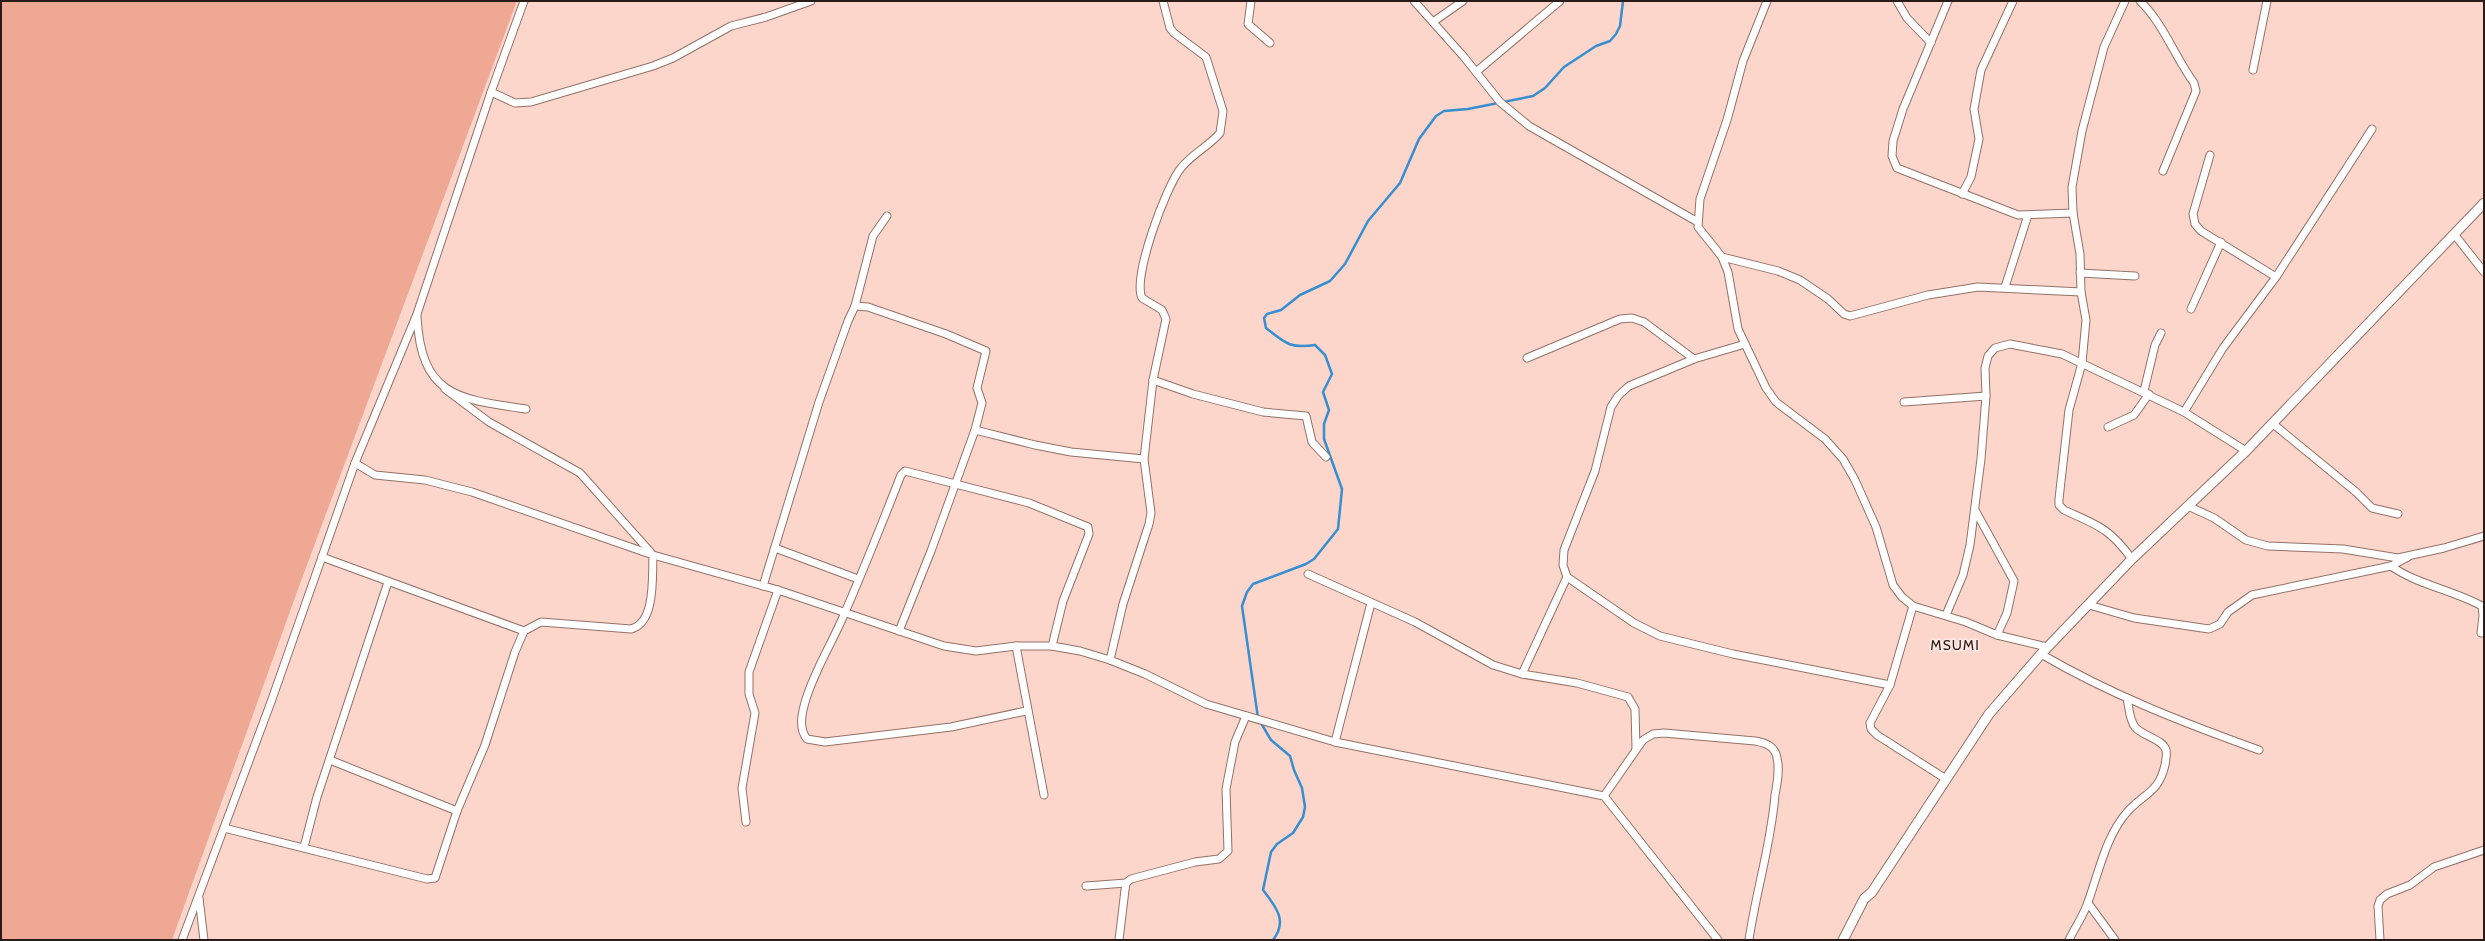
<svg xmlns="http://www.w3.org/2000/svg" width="2485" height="941" font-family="Cabin,sans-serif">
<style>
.green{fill:#eea894}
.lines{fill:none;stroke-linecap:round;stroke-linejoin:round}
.stream{stroke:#378ed0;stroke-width:2.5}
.minor-casing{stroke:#937167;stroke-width:9}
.tertiary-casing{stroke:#937167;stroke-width:11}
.minor{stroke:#fff;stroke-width:7}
.tertiary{stroke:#fff;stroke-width:9}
.labels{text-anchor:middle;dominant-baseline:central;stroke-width:4;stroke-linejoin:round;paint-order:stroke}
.quarter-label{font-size:14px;letter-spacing:1px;fill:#291b18;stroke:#ffe7e1}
</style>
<rect width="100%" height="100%" fill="#fcd6cb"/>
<polygon class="green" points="1,1 517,1 298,589 172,940 1,940"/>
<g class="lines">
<path class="stream" d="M1273 940C1288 921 1276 907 1263 890L1271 852 1277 844 1293 833 1303 817 1305 807 1302 788 1294 770 1290 756 1271 740 1258 718 1242 606 1247 592 1253 584 1306 564 1314 559 1338 529 1342 489 1324 439V424L1329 410 1323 392 1332 374 1325 355 1315 345C1290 349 1285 343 1266 328L1264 318 1267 314 1281 310 1300 295 1330 281 1345 264 1368 221 1400 183 1419 139 1436 116 1444 111 1468 109 1533 96 1545 88 1564 67 1596 46 1610 41 1616 34 1620 26 1623 1"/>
<g class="minor-casing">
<g id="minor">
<polyline points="1251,1 1248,24 1270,43"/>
<polyline points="1414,1 1464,57 1500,102 1529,126 1696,221"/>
<polyline points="1767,1 1743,61 1727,120 1700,199 1698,227 1722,257 1728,272 1738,329 1766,388 1776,402 1825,439 1843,459 1855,480 1876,527 1893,585 1902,597 1913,606 1966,622 1997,635 2047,647"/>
<polyline points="1897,1 1907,18 1931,43"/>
<polyline points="1948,1 1903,109 1893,141 1892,156 1897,168 2018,215 2073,213"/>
<path d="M2125 1 2104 47 2082 131 2072 187 2073 213 2080 254 2081 292 2086 320 2082 363 2069 410 2059 499V505L2064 510C2099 526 2109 528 2132 559"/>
<path d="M2140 1C2163 23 2175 57 2194 83L2196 91 2163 171"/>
<polyline points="1433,22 1463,1"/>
<polyline points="2253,70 2267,1"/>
<polyline points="1476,72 1560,1"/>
<polyline points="491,92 515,103 531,102 653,66 673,58 731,26 766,17 811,1"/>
<polyline points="2210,155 2193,214 2195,224 2201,231 2276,277"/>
<polyline points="1962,194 1971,177 1979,139 1974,109 1981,70 2013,1"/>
<polyline points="2454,234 2484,272"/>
<polyline points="1722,257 1778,271 1800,280 1828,299 1844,314 1850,316 1928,295 1978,287 2081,292"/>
<polyline points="2080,273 2135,276"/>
<polyline points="2005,287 2028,215"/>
<polyline points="855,306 873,236 887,216"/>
<polyline points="2191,309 2221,242"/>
<path d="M417 316C421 396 457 399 526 409"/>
<polyline points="1745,344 1694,359 1629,386 1618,396 1611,407 1595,471 1564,550 1563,565 1567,577 1634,623 1660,636 1733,654 1890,685"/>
<polyline points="1527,358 1620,319 1632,318 1644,322 1694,359"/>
<polyline points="1153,380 1193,394 1263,412 1306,416 1312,442 1326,457"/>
<polyline points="2144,391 2155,345 2161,333"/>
<polyline points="1904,402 1986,396"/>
<polyline points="2184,412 2223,348 2276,277 2372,129"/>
<polyline points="2272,423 2356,492 2372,508 2398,514"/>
<polyline points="2108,427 2134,415 2149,394"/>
<polyline points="975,430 1035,445 1071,452 1144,459"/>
<polyline points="355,463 375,475 425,480 472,492 653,555 778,590 944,646 976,651 1016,646 1052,646 1080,651 1110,660 1145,674 1206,704 1335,742 1604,796 1718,940"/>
<polyline points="2188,506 2214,518 2246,540 2268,546 2343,549 2398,558 2444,548 2484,536"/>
<polyline points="1975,510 2014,581 2007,613 1997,635"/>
<polyline points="775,548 858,579"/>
<polyline points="322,557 524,631"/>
<path d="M2391 566C2418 585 2453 590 2482 606L2483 616 2481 633"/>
<polyline points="1308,574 1415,622 1493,665 1522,674 1577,683 1628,697 1635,709 1636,749"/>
<polyline points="763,586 819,402 848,321 855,306 868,307 946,334 986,351 977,388 982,403 975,430 931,551 899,631"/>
<polyline points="2089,605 2134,618 2209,629 2220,624 2228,612 2252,595 2391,566 2408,557"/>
<polyline points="1913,606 1890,685 1870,723 1871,729 1877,735 1946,779"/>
<polyline points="1946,615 1963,575 1970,545 1981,459 1986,396 1985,368 1988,356 1995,348 2010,344 2062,354 2184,412 2246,451"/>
<polyline points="1016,646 1044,795"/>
<path d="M2041 654C2109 694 2184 723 2259 750"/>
<path d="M1110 660 1123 604 1149 524 1151 513 1144 459 1153 380 1166 319 1162 310 1142 298C1132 278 1166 186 1181 168 1192 154 1209 146 1220 133L1223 111 1206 57 1174 33 1170 28 1163 1"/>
<polyline points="1522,674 1567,577"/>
<path d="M1026 711 951 727 825 742 807 739C798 728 802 712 806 699 816 667 834 640 846 610 865 566 883 521 901 475L905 471 1029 503 1088 527 1089 534 1063 601 1052 646"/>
<polyline points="1335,742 1371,603"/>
<polyline points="330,760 457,811"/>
<path d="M1604 796 1643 740 1653 734 1664 733 1755 741C1766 743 1775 746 1777 758 1780 770 1777 784 1775 795 1771 845 1756 891 1749 940"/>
<polyline points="746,822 742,788 755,713 749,694 749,672 778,590"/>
<path d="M224 828 427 879 435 878 457 811 485 745 515 652 524 631 541 622 631 629C656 623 652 576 653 555L580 473 489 422 445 389"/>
<polyline points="304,847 317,797 388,582"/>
<polyline points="1086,886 1126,883"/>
<polyline points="199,898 204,940"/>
<polyline points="2088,903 2115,940"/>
<polyline points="182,940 271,702 355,463 417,314 491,92 524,1"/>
<polyline points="1119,940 1125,890 1126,883 1131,879 1195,862 1219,859 1228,851 1226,789 1235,742 1246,716"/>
<path d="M2069 940C2075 927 2084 915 2088 902 2099 872 2106 835 2128 811 2145 793 2159 792 2165 765 2166 760 2167 755 2166 750 2163 739 2142 736 2135 727 2129 719 2129 707 2127 698"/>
<polyline points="2380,940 2378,906 2380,900 2387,894 2410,885 2434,867 2484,850"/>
</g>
</g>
<g class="tertiary-casing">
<polyline id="tertiary" points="1843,940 1864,899 1872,892 1989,714 2041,654 2132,559 2246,451 2484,203"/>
</g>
<use href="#minor" class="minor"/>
<use href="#tertiary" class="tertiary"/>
</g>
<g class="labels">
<g class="quarter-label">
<text x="1955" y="645">MSUMI</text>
</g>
</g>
<rect width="2485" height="941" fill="none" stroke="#291b18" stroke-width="4"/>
</svg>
